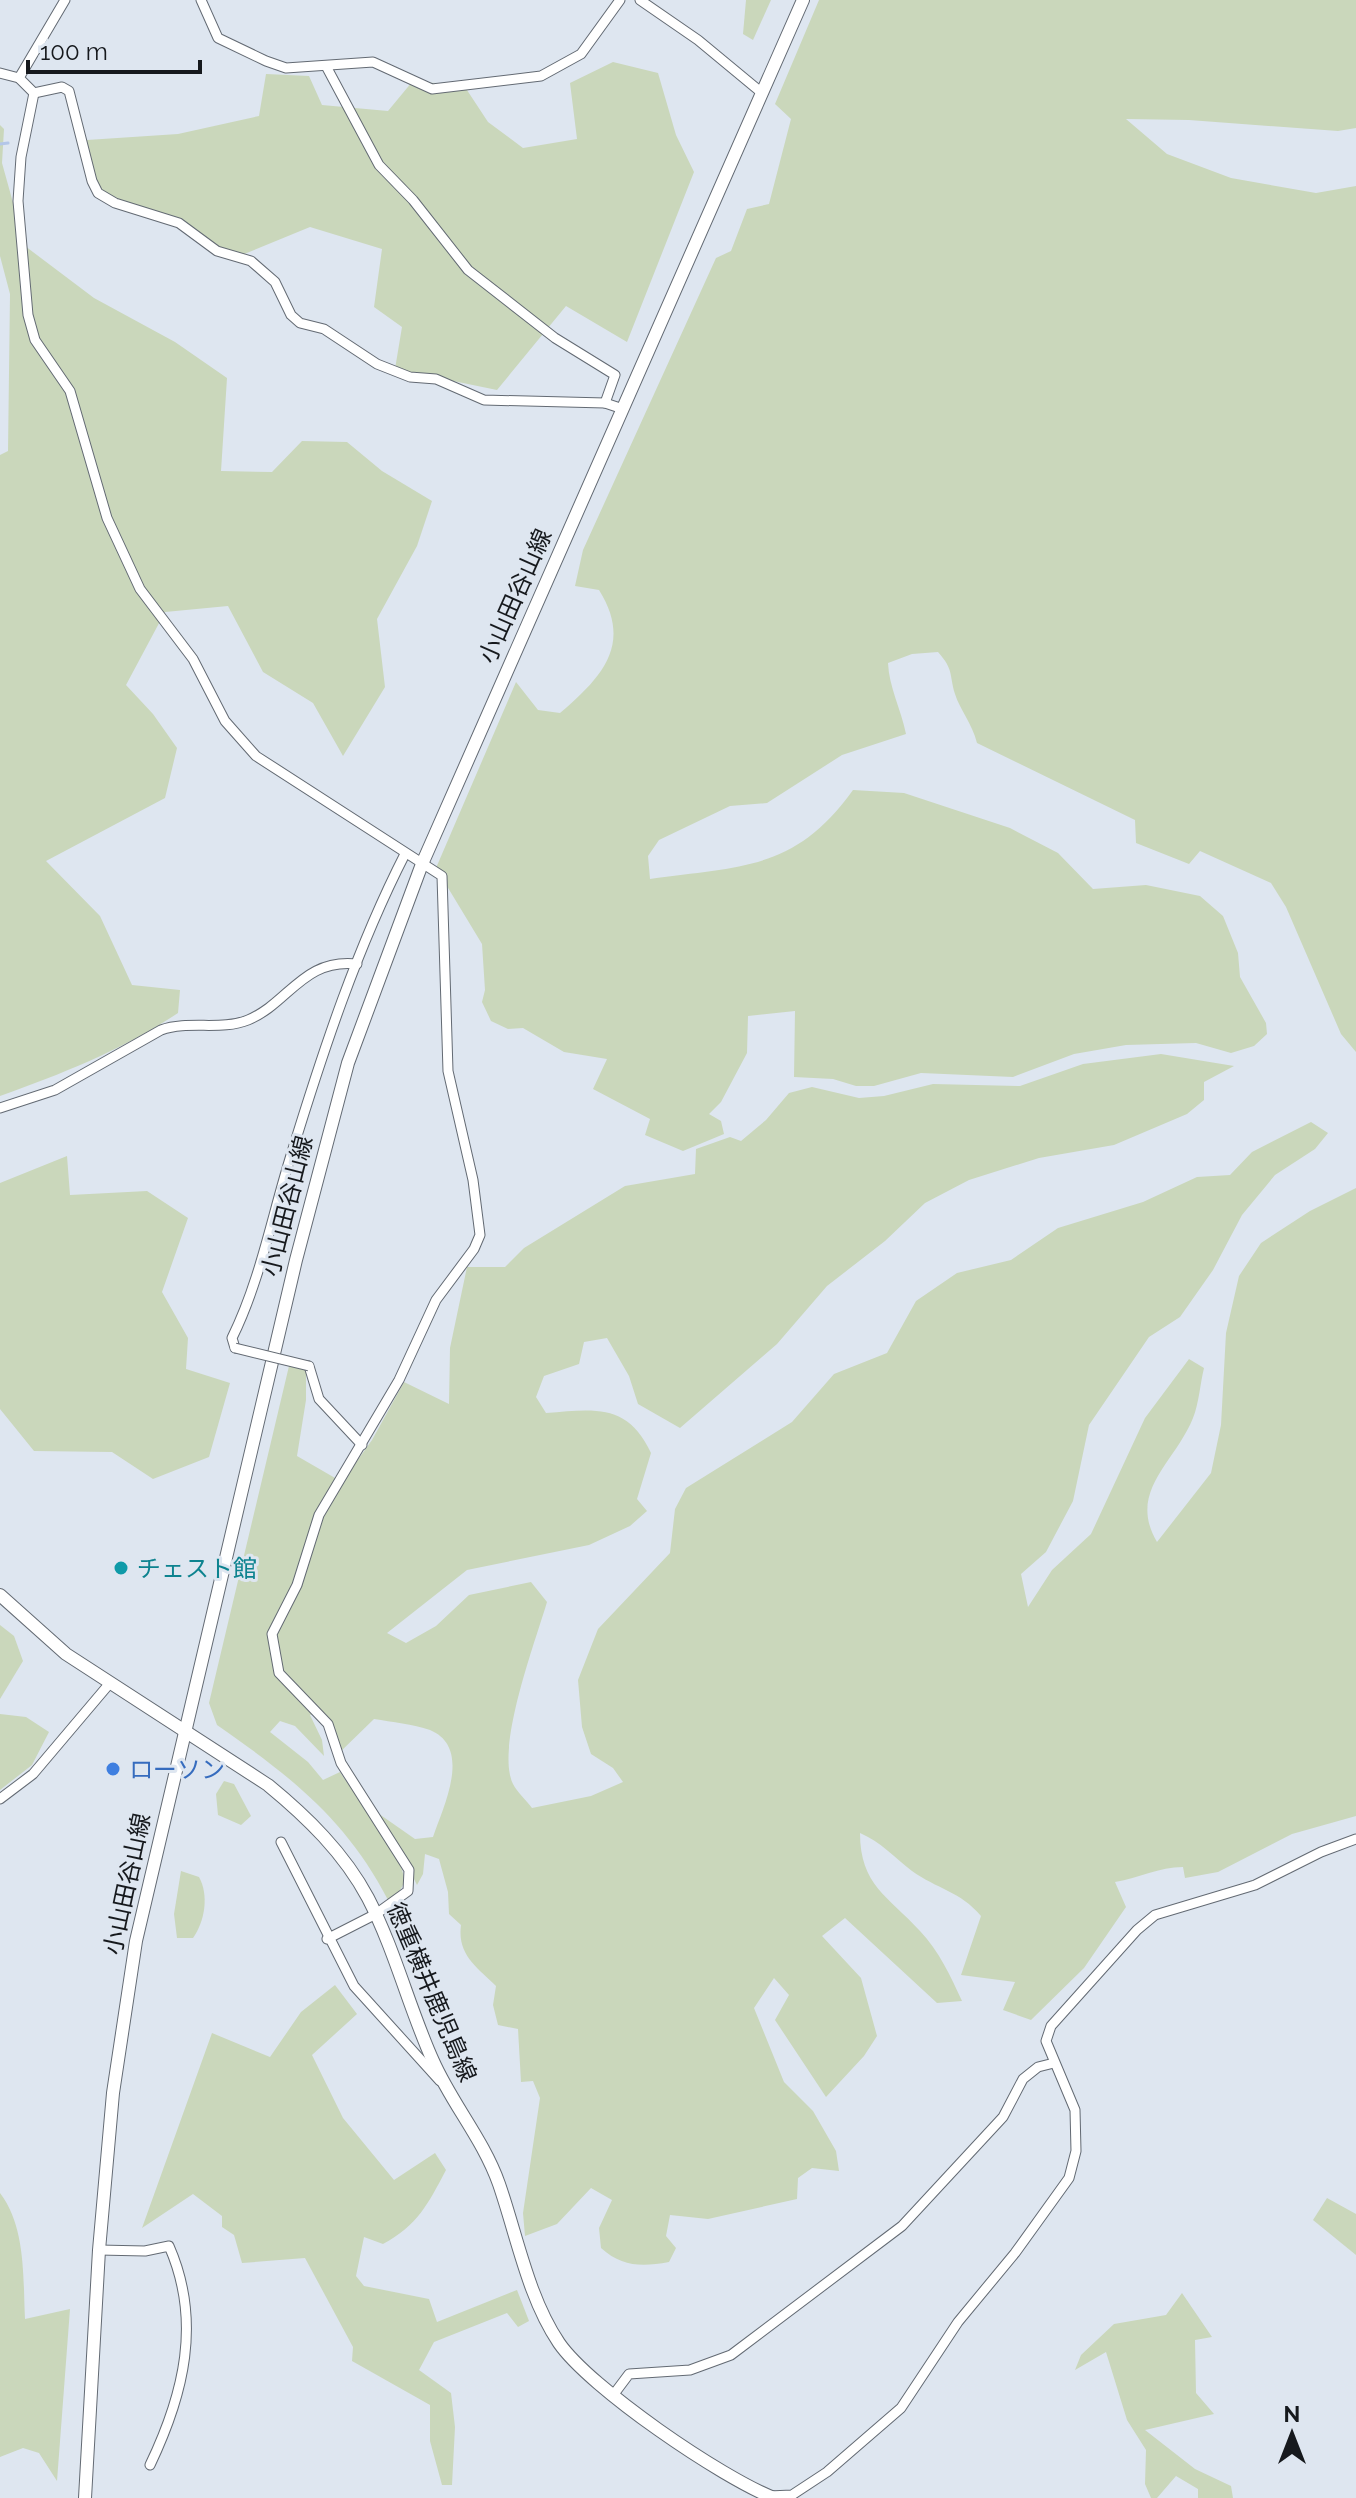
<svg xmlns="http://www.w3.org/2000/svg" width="1356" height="2498" font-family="Raleway,'Noto Sans JP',sans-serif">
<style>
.green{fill:#cad7bb}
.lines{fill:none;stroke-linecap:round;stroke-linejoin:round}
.stream{stroke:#b3c6e8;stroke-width:3}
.minor-casing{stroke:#636a73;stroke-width:11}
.secondary-casing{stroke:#636a73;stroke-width:14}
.minor{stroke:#fff;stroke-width:9}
.secondary{stroke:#fff;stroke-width:12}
.minor-bridge-casing{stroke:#636a73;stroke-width:11;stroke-linecap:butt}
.minor-bridge{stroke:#fff;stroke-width:9}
.culture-dot{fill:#0f9aa8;stroke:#dee6f0;stroke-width:3}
.shop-dot{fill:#3f7fe0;stroke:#dee6f0;stroke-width:3}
.labels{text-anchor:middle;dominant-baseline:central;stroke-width:6;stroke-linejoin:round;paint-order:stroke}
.street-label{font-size:24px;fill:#16191d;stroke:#dee6f0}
.culture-label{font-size:24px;fill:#0d838f;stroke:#dee6f0;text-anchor:start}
.shop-label{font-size:24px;fill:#366cbe;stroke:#dee6f0;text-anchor:start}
</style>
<rect width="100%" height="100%" fill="#dee6f0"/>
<g class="green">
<polygon points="746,0 771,0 753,40 743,34"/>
<path d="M819 0H1356V128L1338 131 1189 120 1126 119 1167 154 1231 178 1316 193 1356 186V1052L1341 1034 1286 907 1271 883 1200 851 1189 864 1136 843 1135 820 977 743C972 723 960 710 955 694 949 674 954 670 938 652L912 654 888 663C889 687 901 709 906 734L842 755 767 803 730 806 659 840 648 856 650 879C741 866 795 871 853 790L904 793 1010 828 1058 853 1093 889 1146 885 1200 896 1223 916 1238 953 1240 977 1266 1023 1267 1034 1254 1046 1231 1053 1196 1043 1126 1045 1074 1054 1013 1077 921 1073 874 1086H856L833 1079 794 1077 795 1011 748 1016 747 1053 721 1102 709 1114 721 1121 724 1134 683 1151 645 1135 650 1119 593 1089 607 1059 564 1052 523 1028 508 1029 491 1021 482 1002 485 990 482 944 436 868 516 682 538 710 560 713C602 677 633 644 599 590L575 586 583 550 716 258 731 251 747 209 769 204 791 119 775 104Z"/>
<polygon points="613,62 658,73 676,135 694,172 627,342 566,306 497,390 395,369 402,327 374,307 382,249 310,227 237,257 170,223 113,205 87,181 87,140 178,134 259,116 266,74 309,76 322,105 388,111 412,82 463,84 488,122 523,148 577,139 570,83"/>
<path d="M0 125 4 129 2 163 25 246 94 298 175 342 227 378 221 471 272 472 302 441 347 442 382 471 432 501 417 546 377 619 385 687 343 756 313 703 263 672 228 606 165 612 126 685 153 714 177 748 165 798 46 861 100 916 132 985 180 990 178 1013C124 1049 62 1074 0 1096V455L8 451 10 294 0 256Z"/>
<path d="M1161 1054 1234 1066 1204 1082V1100L1187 1114 1114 1145 1039 1158 969 1180 925 1203 885 1241 827 1286 777 1344 680 1428 638 1404 629 1376 607 1338 584 1342 579 1364 544 1376 536 1397 546 1413C595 1409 628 1403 651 1453L637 1499 647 1511 630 1526 589 1545 467 1570 387 1633 406 1643 436 1626 469 1595 531 1582 547 1602C536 1640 495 1748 513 1784 517 1792 526 1800 532 1808L591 1796 623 1782 613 1768 591 1754 582 1727 578 1680 598 1629 670 1553 675 1509 686 1488 792 1422 834 1374 887 1353 916 1301 957 1273 1011 1260 1058 1228 1143 1202 1197 1177 1230 1175 1252 1152 1311 1122 1328 1133 1315 1149 1275 1175 1242 1215 1213 1270 1180 1317 1149 1337 1089 1425 1073 1501 1046 1552 1021 1574 1028 1607 1052 1570 1091 1534 1145 1418 1189 1359 1204 1368C1200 1384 1199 1403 1193 1418 1175 1463 1127 1491 1157 1542L1211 1473 1221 1425 1226 1333 1239 1276 1261 1243 1310 1211 1356 1188V1816L1292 1834 1218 1872 1185 1878 1183 1867C1159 1867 1139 1878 1115 1882L1126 1907 1084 1968 1031 2020 1003 2010 1015 1982 961 1975 981 1916C960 1891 937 1889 912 1871 894 1857 881 1842 860 1833 860 1885 888 1896 920 1931 939 1951 951 1977 962 2001L937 2003 845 1918 822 1936 861 1978 877 2036 864 2056 826 2097 775 2020 789 1995 774 1978 754 2008 784 2082 813 2111 836 2151 839 2171 812 2168 798 2178 797 2199 708 2219 670 2215 666 2236 676 2248 669 2262C642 2267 622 2267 601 2248L599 2228 612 2200 591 2188 557 2224 525 2236 523 2213 540 2098 533 2081 521 2082 518 2029 498 2025 493 2005 496 1986C477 1967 457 1955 461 1925L449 1914 448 1892 439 1859 425 1854 423 1874 417 1885 395 1841 372 1809 415 1839 433 1837C443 1807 473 1748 430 1730 413 1724 392 1722 374 1719L336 1756 318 1712 310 1715 322 1740 324 1756 295 1726 280 1721 270 1732 308 1762 323 1780 340 1772C354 1794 406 1858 404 1881 403 1890 394 1895 388 1900 347 1820 289 1775 217 1725L209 1703 289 1366 306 1370V1400L297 1456 342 1482 372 1440 404 1382 449 1404 450 1348 467 1267H505L524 1248 625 1186 695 1174 696 1149 730 1137 741 1141 766 1120 789 1093 812 1087 859 1098 884 1096 933 1084 1020 1086 1083 1064Z"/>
<polygon points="67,1156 70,1195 147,1191 188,1218 162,1292 188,1338 186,1369 230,1383 209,1457 153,1479 112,1452 34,1451 0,1409 0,1183"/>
<polygon points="0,1625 14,1636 23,1661 0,1699"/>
<polygon points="0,1714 26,1717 49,1732 32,1765 0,1790"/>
<polygon points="224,1781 234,1784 251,1816 241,1825 218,1815 216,1794"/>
<path d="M181 1871 199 1877C209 1895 205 1921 193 1938H177L174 1914Z"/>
<path d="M335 1985 357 2014 312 2055 343 2118 394 2180 435 2153 446 2170C428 2204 418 2225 383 2244L364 2237 356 2276 364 2286 429 2299 437 2322 517 2290 529 2321 518 2327 507 2313 434 2342 419 2370 451 2393 455 2427 452 2485H442L430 2441V2405L352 2361 353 2347 305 2258 242 2263 234 2235 222 2227V2216L193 2194 142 2228 212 2033 270 2057 301 2012Z"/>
<path d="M0 2193C26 2227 23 2278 25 2319L70 2309 57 2481 39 2453 23 2448 0 2457Z"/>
<polygon points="1327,2198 1356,2214 1356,2255 1313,2220"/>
<polygon points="1182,2293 1212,2337 1195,2340 1196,2393 1214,2414 1145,2430 1195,2469 1231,2486 1233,2498 1198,2498 1198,2489 1176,2476 1157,2498 1151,2498 1145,2484 1146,2450 1127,2420 1106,2352 1075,2370 1081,2355 1114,2324 1166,2315"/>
</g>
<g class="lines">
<polyline class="stream" points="0,144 8,143"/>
<g class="minor-casing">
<g id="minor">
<polyline points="201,0 218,38 266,61 286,68 373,62 432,89 541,76 581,54 620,0"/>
<polyline points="640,0 698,40 762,93"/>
<polyline points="326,66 379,165 413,200 468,270 555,338 615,375 605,403"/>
<polyline points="0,73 19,78 34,93"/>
<polyline points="19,78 65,0"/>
<polyline points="34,93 21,157 18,201 28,315 35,340 70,391 107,518 140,589 193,659 225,721 256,756 442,876 448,1071 473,1180 480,1235 474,1249 436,1300 399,1380 319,1515 297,1585 272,1634 279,1673 328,1724 341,1763 409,1870 408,1891 376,1914 327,1939"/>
<polyline points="34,93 62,87 69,91 92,181 98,193 115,203 179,223 217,251 251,261 275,282 291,315 300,323 324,329 377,364 410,377 436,379 484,400 605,403 623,409"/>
<path d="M0 1108 55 1090 161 1030C189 1020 221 1031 248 1020 289 1003 303 958 357 964"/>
<path d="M235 1348 232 1338C261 1279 272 1215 292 1152 323 1051 357 948 405 854"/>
<polyline points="309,1366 319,1399 362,1445"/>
<polyline points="0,1799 33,1774 110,1683"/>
<polyline points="281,1842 354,1986 440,2081"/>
<path d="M99 2250 145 2251 169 2246C202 2321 184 2394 150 2465"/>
<polyline points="614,2394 629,2374 690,2370 731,2355 902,2226 1003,2117 1023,2079 1038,2067 1054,2063"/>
<polyline points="769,2496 792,2495 827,2472 901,2408 958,2322 1015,2253 1069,2178 1076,2151 1075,2110 1046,2041 1051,2026 1137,1930 1155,1915 1255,1885 1321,1852 1356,1839"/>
</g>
</g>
<g class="secondary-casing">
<g id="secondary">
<path d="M0 1595 66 1654 268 1785C307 1817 344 1853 368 1898 395 1950 409 2008 433 2061 452 2104 483 2139 499 2184 517 2236 528 2297 559 2343 590 2388 722 2478 774 2498"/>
<polyline points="85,2498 99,2250 113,2093 136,1941 296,1260 348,1063 422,864 803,0"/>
</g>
</g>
<use href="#minor" class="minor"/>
<use href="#secondary" class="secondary"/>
<g class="minor-bridge-casing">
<polyline id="minor-bridge" points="235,1348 309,1366"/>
</g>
<use href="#minor-bridge" class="minor-bridge"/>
</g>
<circle class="culture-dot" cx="121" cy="1568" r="8"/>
<circle class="shop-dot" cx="113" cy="1769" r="8"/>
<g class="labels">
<g class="street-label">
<text transform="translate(515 596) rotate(-66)">小山田谷山線</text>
<text transform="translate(287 1206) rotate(-76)">小山田谷山線</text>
<text transform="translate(127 1884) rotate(-78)">小山田谷山線</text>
<text transform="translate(432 1992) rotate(67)">徳重横井鹿児島線</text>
</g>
<g class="culture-label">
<text x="137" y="1568">チェスト館</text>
</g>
<g class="shop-label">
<text x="129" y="1769">ローソン</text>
</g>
</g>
<g transform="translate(1292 2434)" stroke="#dee6f0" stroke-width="6" paint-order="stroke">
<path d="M0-6L14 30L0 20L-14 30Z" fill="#16191d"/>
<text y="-12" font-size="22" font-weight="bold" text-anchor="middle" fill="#16191d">N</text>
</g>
<path d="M28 60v12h172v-12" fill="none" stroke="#16191d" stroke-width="4"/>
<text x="40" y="60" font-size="24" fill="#16191d" stroke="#dee6f0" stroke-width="6" paint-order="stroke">100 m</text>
</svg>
